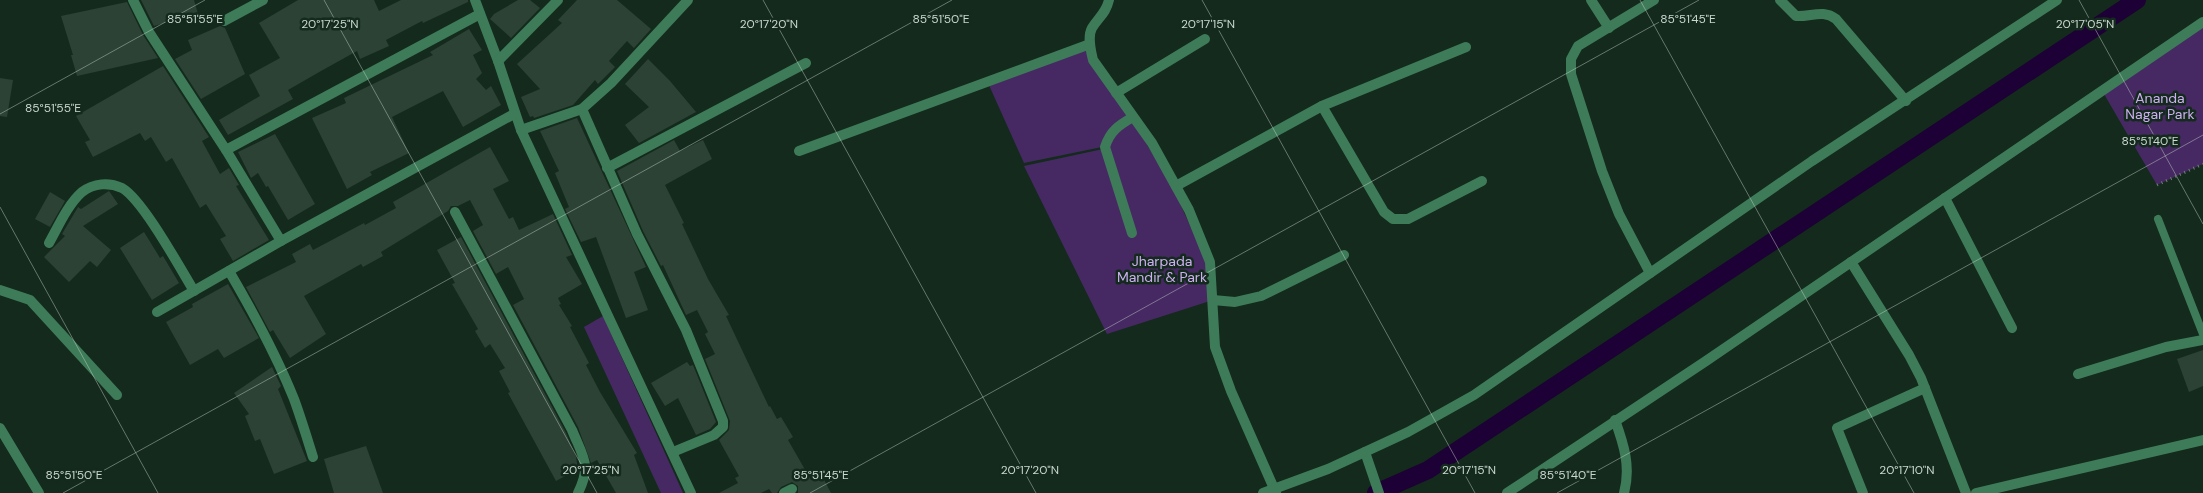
<svg xmlns="http://www.w3.org/2000/svg" width="2203" height="493" font-family="'DM Sans',sans-serif">
<style>
.green{fill:#462963}
.lines{fill:none;stroke-linecap:round;stroke-linejoin:round}
.canal{stroke:#1d0035;stroke-width:18}
.building{fill:#2b4234}
.path{stroke:#6e8075;stroke-width:3;stroke-dasharray:1 4;stroke-linecap:butt}
.service{stroke:#3e7c59;stroke-width:8}
.minor{stroke:#3e7c59;stroke-width:10}
.tertiary{stroke:#3e7c59;stroke-width:10}
.ticks{fill:none;stroke:#cad8cf;stroke-width:1;stroke-opacity:0.45}
.labels{text-anchor:middle;dominant-baseline:central;stroke-width:5;stroke-linejoin:round;paint-order:stroke}
.park-label{font-size:14px;fill:#cdb0f1;stroke:#142a1d}
.ticks-label{font-size:12px;text-anchor:middle;fill:#cad8cf;stroke:#142a1d;stroke-width:5;stroke-linejoin:round;paint-order:stroke}
</style>
<rect width="100%" height="100%" fill="#142a1d"/>
<g class="green">
<polygon points="2203,23 2203,164 2157,185 2104,94"/>
<polygon points="1089,45 1131,117 1102,147 1024,163 988,83"/>
<polygon points="1133,121 1173,188 1207,263 1210,301 1107,334 1024,166 1103,149 1108,147 1111,137"/>
<polygon points="603,316 683,493 661,493 584,327"/>
</g>
<g class="lines">
<polyline class="canal" points="1376,493 1428,470 2137,0"/>
</g>
<g class="building">
<polygon points="141,0 194,0 198,14 154,26"/>
<polygon points="298,0 374,0 379,11 401,0 468,0 468,2 423,23 422,21 386,40 389,46 360,59 357,51 321,71 288,90 293,99 228,135 219,120 260,96 249,75 280,58 259,23"/>
<polygon points="518,0 530,0 540,8 511,38 490,19 494,14"/>
<polygon points="577,0 617,0 651,29 634,48 627,41 609,61 615,67 598,84 595,80 573,105 534,118 533,116 530,117 521,97 540,89 517,64 562,23 558,20"/>
<polygon points="127,2 143,35 158,58 77,76 71,55 73,55 61,16"/>
<polygon points="220,26 225,28 245,74 201,99 175,59 192,50 188,40"/>
<polygon points="469,29 482,50 473,55 482,73 476,79 486,90 491,86 501,105 463,127 443,91 392,117 409,153 370,172 372,175 347,189 312,118 346,103 344,98 433,55 430,52"/>
<polygon points="648,59 670,81 696,112 639,143 625,125 649,107 625,84"/>
<polygon points="163,66 209,137 202,141 220,174 229,168 239,185 236,186 269,240 233,261 220,239 226,236 206,204 200,208 172,158 166,162 151,137 145,141 140,133 93,157 85,142 90,140 76,116"/>
<polygon points="0,78 13,80 7,117 0,116"/>
<polygon points="577,118 646,267 634,272 648,310 626,318 596,237 581,242 565,209 569,207 555,173 559,171 540,131"/>
<polygon points="275,134 315,204 288,220 268,186 266,187 258,173 251,178 238,152"/>
<polygon points="674,140 680,151 703,140 712,159 665,185 684,223 682,224 708,279 729,315 726,316 769,407 770,406 777,419 781,417 793,437 788,440 811,480 821,474 831,493 798,493 798,486 792,482 781,487 777,493 772,493 769,489 761,493 719,493 738,483 735,478 739,476 719,440 729,430 730,421 705,359 715,354 705,334 708,332 697,310 686,315 663,265 661,266 643,231 617,171"/>
<polygon points="490,147 509,181 493,189 509,219 513,217 519,230 553,214 572,255 566,257 582,284 558,298 561,304 559,305 572,326 570,327 589,363 586,365 600,392 637,453 634,455 648,493 616,493 597,460 591,463 578,427 513,305 524,299 508,267 496,274 473,231 483,225 470,200 458,206 451,206 448,211 381,252 383,256 363,267 361,264 304,296 326,334 290,358 273,330 270,332 246,287 296,262 292,254 310,244 313,250 364,223 365,225 396,208 393,202"/>
<polygon points="109,191 118,204 83,226 111,250 97,267 90,261 69,282 44,257 65,236 62,234 78,207 81,209"/>
<polygon points="50,192 65,201 50,227 35,219"/>
<polygon points="144,232 160,258 163,256 179,283 152,300 120,248"/>
<polygon points="461,237 566,433 576,457 578,469 556,481 508,393 510,392 499,371 505,368 490,344 485,348 475,331 478,329 452,284 455,283 437,250"/>
<polygon points="228,284 259,338 224,358 218,349 190,365 166,322 193,307 192,304"/>
<polygon points="2203,350 2203,386 2189,392 2177,359"/>
<polygon points="687,362 690,366 693,365 716,422 710,429 696,435 678,398 665,406 651,383"/>
<polygon points="272,367 281,386 278,389 307,461 274,474 260,439 255,441 245,416 249,414 234,393"/>
<polygon points="366,446 383,493 334,493 324,459"/>
</g>
<g class="lines">
<polyline class="path" points="2157,185 2203,164"/>
<polyline class="service" points="2158,219 2203,334"/>
<g class="minor">
<polyline points="133,0 149,32 226,150 281,241"/>
<polyline points="475,0 498,61 521,130 691,493"/>
<path d="M1109 0C1106 13 1099 17 1092 28 1087 37 1091 51 1093 60L1152 143 1189 210 1210 262 1215 347 1231 391 1276 493"/>
<polyline points="1591,0 1609,28"/>
<path d="M1780 0 1796 16C1811 17 1823 9 1836 19L1906 101"/>
<polyline points="224,21 263,0"/>
<polyline points="498,61 558,0"/>
<polyline points="1116,93 1205,39"/>
<polyline points="1322,106 1384,212 1393,219 1408,219 1482,181"/>
<polyline points="582,109 637,234 686,330 723,421 723,427 714,435 673,452"/>
<polyline points="521,130 582,109 611,83 688,0"/>
<polyline points="226,150 480,14"/>
<polyline points="799,151 1090,44"/>
<polyline points="607,168 806,63"/>
<polyline points="1176,186 1322,106 1466,47"/>
<polyline points="1945,198 2012,328"/>
<path d="M455 212 572 430C583 457 592 465 578 493"/>
<path d="M1132 233 1105 147C1110 131 1119 125 1133 117"/>
<path d="M49 243C58 227 68 204 82 192 94 183 109 182 122 188 143 200 180 268 194 291"/>
<polyline points="1851,262 1909,355 1921,378 1966,493"/>
<path d="M229 271C253 312 276 354 294 399 301 418 307 438 313 457"/>
<polyline points="1650,273 1619,214 1602,171 1571,74 1571,59 1578,46 1654,0"/>
<polyline points="0,290 30,300 117,395"/>
<polyline points="1213,300 1235,302 1261,296 1344,255"/>
<polyline points="157,312 281,241 514,114"/>
<polyline points="2078,374 2166,347 2203,340"/>
<path d="M1615 420C1624 445 1631 467 1624 493"/>
<polyline points="0,428 39,493"/>
<polyline points="1365,452 1379,493"/>
<polyline points="784,493 792,489"/>
<polyline points="1863,493 1837,428 1925,388"/>
<polyline points="1976,493 2203,440"/>
</g>
<g class="tertiary">
<polyline points="1263,493 1328,469 1408,432 1474,395 1812,161 2057,0"/>
<polyline points="1507,493 1706,361 2203,22"/>
</g>
</g>
<path class="ticks" d="M324 0 597 493M763 0 1036 493M1202 0 1475 493M1640 0 1914 493M2079 0 2203 224M0 114 205 0M0 207 158 493M63 493 952 0M810 493 1699 0M1557 493 2203 135"/>
<g class="labels">
<g class="park-label">
<text x="2160" y="98">Ananda<tspan x="2160" dy="16">Nagar Park</tspan></text>
<text x="1162" y="261">Jharpada<tspan x="1162" dy="16">Mandir &amp; Park</tspan></text>
</g>
</g>
<g class="ticks-label">
<text x="941" y="23">85°51'50"E</text>
<text x="195" y="23">85°51'55"E</text>
<text x="1688" y="23">85°51'45"E</text>
<text x="330" y="28">20°17'25"N</text>
<text x="769" y="28">20°17'20"N</text>
<text x="1208" y="28">20°17'15"N</text>
<text x="2085" y="28">20°17'05"N</text>
<text x="53" y="112">85°51'55"E</text>
<text x="2150" y="145">85°51'40"E</text>
<text x="591" y="474">20°17'25"N</text>
<text x="1030" y="474">20°17'20"N</text>
<text x="1469" y="474">20°17'15"N</text>
<text x="1907" y="474">20°17'10"N</text>
<text x="74" y="479">85°51'50"E</text>
<text x="821" y="479">85°51'45"E</text>
<text x="1568" y="479">85°51'40"E</text>
</g>
</svg>
